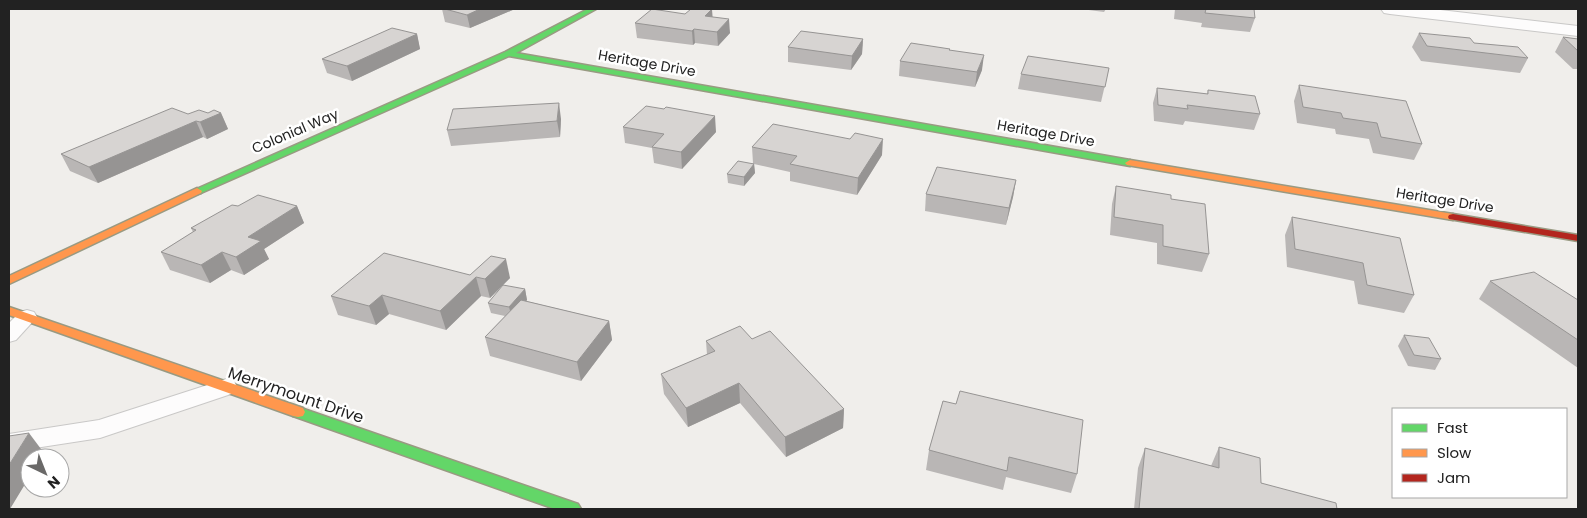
<svg xmlns="http://www.w3.org/2000/svg" width="1587" height="518" font-family="Poppins,sans-serif">
<style>
.lines{fill:none;stroke-linecap:round;stroke-linejoin:round}
.lane-casing{stroke:#c9c8c7;stroke-width:2}
.street-casing{stroke:#c9c8c7;stroke-width:2}
.fast-casing{stroke:#999a82;stroke-width:3}
.slow-casing{stroke:#999a82;stroke-width:3}
.jam-casing{stroke:#999a82;stroke-width:3}
.lane{fill:#fdfcfc;fill-rule:evenodd}
.street{fill:#fdfcfc;fill-rule:evenodd}
.fast{fill:#63d668;fill-rule:evenodd}
.slow{fill:#ff974d;fill-rule:evenodd}
.jam{fill:#b3261e;fill-rule:evenodd}
.wall{fill:#b9b6b5}
.shaded-wall{fill:#969493}
.building{fill:#d7d4d2;stroke:#969493}
.labels{text-anchor:middle;dominant-baseline:central;stroke-width:5;stroke-linejoin:round;paint-order:stroke}
.street-label{font-size:14px;fill:#222;stroke:#fff}
.near-street-label{font-size:16px;fill:#222;stroke:#fff}
</style>
<rect width="100%" height="100%" fill="#f0eeeb"/>
<g class="lines">
<g class="lane-casing">
<g id="lane">
<polygon points="27,310 34,312 37,317 16,340 9,342 9,323 20,312"/>
<polygon points="226,379 234,381 237,387 234,393 100,438 9,452 9,434 99,420"/>
</g>
</g>
<g class="street-casing">
<polygon id="street" points="1381,9 1432,9 1578,26 1578,36 1390,14 1384,13"/>
</g>
<g class="fast-casing">
<g id="fast">
<polygon points="588,9 596,9 516,53 1130,160 1135,163 1130,166 509,56 201,193 197,194 192,191 505,52"/>
<polygon points="298,407 578,504 581,509 555,509 293,416 291,412 293,408"/>
</g>
</g>
<g class="slow-casing">
<g id="slow">
<polygon points="1130,160 1453,214 1458,217 1453,220 1127,165 1125,163"/>
<polygon points="197,188 202,191 201,193 9,284 9,276"/>
<polygon points="9,307 303,408 305,412 303,416 298,417 293,416 9,315"/>
</g>
</g>
<g class="jam-casing">
<polygon id="jam" points="1453,214 1578,235 1578,241 1449,219 1448,217 1449,215"/>
</g>
<use href="#lane" class="lane"/>
<use href="#street" class="street"/>
<use href="#fast" class="fast"/>
<use href="#slow" class="slow"/>
<use href="#jam" class="jam"/>
</g>
<g class="wall">
<polygon points="442,9 515,9 470,28 445,22"/>
<polygon points="1081,9 1106,9 1104,12"/>
<polygon points="1175,9 1254,9 1255,18 1250,32 1201,27 1202,23 1174,19"/>
<polygon points="713,17 730,33 718,46 695,43 693,45 637,38 635,23"/>
<polygon points="1419,33 1474,43 1528,58 1520,73 1421,61 1412,47"/>
<polygon points="417,34 420,49 352,81 327,73 322,59"/>
<polygon points="1563,37 1578,39 1578,69 1573,69 1555,52"/>
<polygon points="863,39 862,54 851,70 788,62 788,47"/>
<polygon points="950,50 982,70 975,87 899,76 900,61"/>
<polygon points="1109,68 1101,102 1018,89 1021,74"/>
<polygon points="1299,85 1422,144 1414,160 1373,153 1369,139 1336,134 1335,129 1297,123 1294,101"/>
<polygon points="1157,88 1207,94 1208,90 1260,114 1254,130 1185,121 1183,125 1154,121 1153,103"/>
<polygon points="208,113 221,113 228,129 207,139 203,137 98,183 70,171 61,154 188,114"/>
<polygon points="561,119 560,137 451,146 447,130"/>
<polygon points="623,127 716,132 682,169 654,163 652,148 625,143"/>
<polygon points="752,147 882,155 857,195 790,181 790,172 754,164 755,173 744,186 728,183 727,174 753,163"/>
<polygon points="1016,180 1013,197 1006,225 925,211 926,194"/>
<polygon points="1116,186 1171,199 1209,254 1202,272 1157,264 1157,243 1110,235 1112,204"/>
<polygon points="238,206 297,206 304,223 264,249 269,259 244,275 231,270 210,283 170,270 161,252 193,232 191,228"/>
<polygon points="1292,217 1414,295 1404,313 1358,304 1354,281 1287,267 1285,235"/>
<polygon points="470,275 510,278 490,298 481,296 446,330 389,314 376,325 338,315 331,296"/>
<polygon points="1490,281 1578,300 1578,368 1479,299"/>
<polygon points="525,289 527,300 526,301 609,321 612,340 581,381 490,356 485,337 505,316 491,313 488,303"/>
<polygon points="1404,335 1441,359 1435,370 1408,366 1398,346"/>
<polygon points="752,339 844,409 843,428 786,457 740,403 688,427 664,394 661,374 707,355 706,341"/>
<polygon points="943,401 1077,474 1071,493 1006,477 1003,490 926,470 929,450"/>
<polygon points="1219,447 1261,483 1337,509 1134,509 1138,468 1145,448 1211,466"/>
</g>
<g class="shaded-wall">
<polygon points="480,9 515,9 470,28 467,15"/>
<polygon points="712,9 713,23 705,16"/>
<polygon points="729,19 730,33 718,46 717,32"/>
<polygon points="694,29 695,43 693,45 692,31"/>
<polygon points="417,34 420,49 352,81 347,66"/>
<polygon points="863,39 862,54 851,70 852,56"/>
<polygon points="984,55 982,70 975,87 977,72"/>
<polygon points="559,103 561,119 560,137 557,121"/>
<polygon points="221,113 228,129 207,139 200,122"/>
<polygon points="715,116 716,132 682,169 681,152"/>
<polygon points="196,121 203,137 98,183 89,167"/>
<polygon points="883,139 882,155 857,195 858,178"/>
<polygon points="754,164 755,173 744,186 744,177"/>
<polygon points="1016,180 1013,197 1006,225 1009,208"/>
<polygon points="297,206 304,223 264,249 269,259 244,275 236,257 248,237"/>
<polygon points="222,252 231,270 210,283 201,265"/>
<polygon points="506,259 510,278 490,298 485,279"/>
<polygon points="476,277 481,296 446,330 440,311"/>
<polygon points="525,289 527,300 512,318 509,307"/>
<polygon points="382,295 389,314 376,325 369,306"/>
<polygon points="609,321 612,340 581,381 577,362"/>
<polygon points="739,383 740,403 688,427 686,408"/>
<polygon points="844,409 843,428 786,457 785,437"/>
<polygon points="29,433 44,453 41,458 30,458 30,476 10,509 9,509 9,465"/>
</g>
<g class="building">
<polygon points="445,9 480,9 467,15"/>
<polygon points="652,9 685,14 691,9 712,9 705,16 729,19 717,32 694,29 692,31 635,23"/>
<polygon points="1204,9 1254,9 1255,18 1205,13 1206,9"/>
<polygon points="392,28 417,34 347,66 322,59"/>
<polygon points="801,31 863,39 852,56 788,47"/>
<polygon points="1419,33 1470,38 1474,43 1518,47 1528,58 1427,46"/>
<polygon points="1563,37 1578,39 1578,51"/>
<polygon points="911,43 950,49 949,50 984,55 977,72 900,61"/>
<polygon points="1028,56 1109,68 1105,87 1021,74"/>
<polygon points="1299,85 1406,101 1422,144 1381,137 1377,123 1343,118 1341,113 1303,107"/>
<polygon points="1157,88 1208,94 1208,90 1255,96 1260,114 1187,105 1188,109 1158,105"/>
<polygon points="559,103 557,121 447,130 453,109"/>
<polygon points="646,106 664,109 666,107 715,116 681,152 652,147 664,134 623,127"/>
<polygon points="172,108 188,114 199,110 208,113 214,110 221,113 200,122 196,121 89,167 61,154"/>
<polygon points="773,124 850,139 855,133 883,139 858,178 790,164 797,156 752,147"/>
<polygon points="738,161 754,164 744,177 727,174"/>
<polygon points="937,167 1016,180 1009,208 926,194"/>
<polygon points="1116,186 1171,195 1171,199 1205,204 1209,254 1163,246 1163,225 1114,217"/>
<polygon points="258,195 297,206 248,237 261,241 236,257 222,252 201,265 161,252 196,230 191,228 232,205 238,206"/>
<polygon points="1292,217 1400,238 1414,295 1367,285 1363,263 1295,249"/>
<polygon points="384,253 470,275 491,256 506,259 485,279 476,277 440,311 382,295 369,306 331,296"/>
<polygon points="1534,272 1578,300 1578,340 1490,281"/>
<polygon points="503,285 525,289 509,307 488,303"/>
<polygon points="521,300 609,321 577,362 485,337"/>
<polygon points="740,326 752,339 770,331 844,409 785,437 739,383 686,408 661,374 715,351 706,341"/>
<polygon points="1404,335 1429,338 1441,359 1414,355"/>
<polygon points="960,391 1083,420 1077,474 1009,457 1007,471 929,450 943,401 956,404"/>
<polygon points="29,433 9,465 9,436"/>
<polygon points="1219,447 1260,458 1261,483 1336,503 1337,509 1139,509 1145,448 1219,468"/>
</g>
<g class="labels">
<g class="street-label">
<text transform="translate(647 63) rotate(10)">Heritage Drive</text>
<text transform="translate(295 131) rotate(-23)">Colonial Way</text>
<text transform="translate(1046 133) rotate(10)">Heritage Drive</text>
<text transform="translate(1445 200) rotate(9)">Heritage Drive</text>
</g>
<g class="near-street-label">
<text transform="translate(296 395) rotate(19)">Merrymount Drive</text>
</g>
</g>
<rect width="1587" height="518" fill="none" stroke="#222222" stroke-width="20"/>
<rect x="1392" y="408" width="175" height="90" fill="#ffffff" stroke="#a7a7a7"/>
<rect x="1402" y="424" width="25" height="8" fill="#63d668" stroke="#a7a7a7"/>
<text x="1437" y="433" font-size="15" fill="#222222">Fast</text>
<rect x="1402" y="449" width="25" height="8" fill="#ff974d" stroke="#a7a7a7"/>
<text x="1437" y="458" font-size="15" fill="#222222">Slow</text>
<rect x="1402" y="474" width="25" height="8" fill="#b3261e" stroke="#a7a7a7"/>
<text x="1437" y="483" font-size="15" fill="#222222">Jam</text>
<g transform="translate(45 473) rotate(137)"><circle r="24" fill="#ffffff" stroke="#a7a7a7"/>
<path d="M0-4L9 19L0 12L-9 19Z" fill="#6a6968"/>
<text y="-8" font-size="14" font-weight="bold" text-anchor="middle" fill="#222222">N</text>
</g>
</svg>
